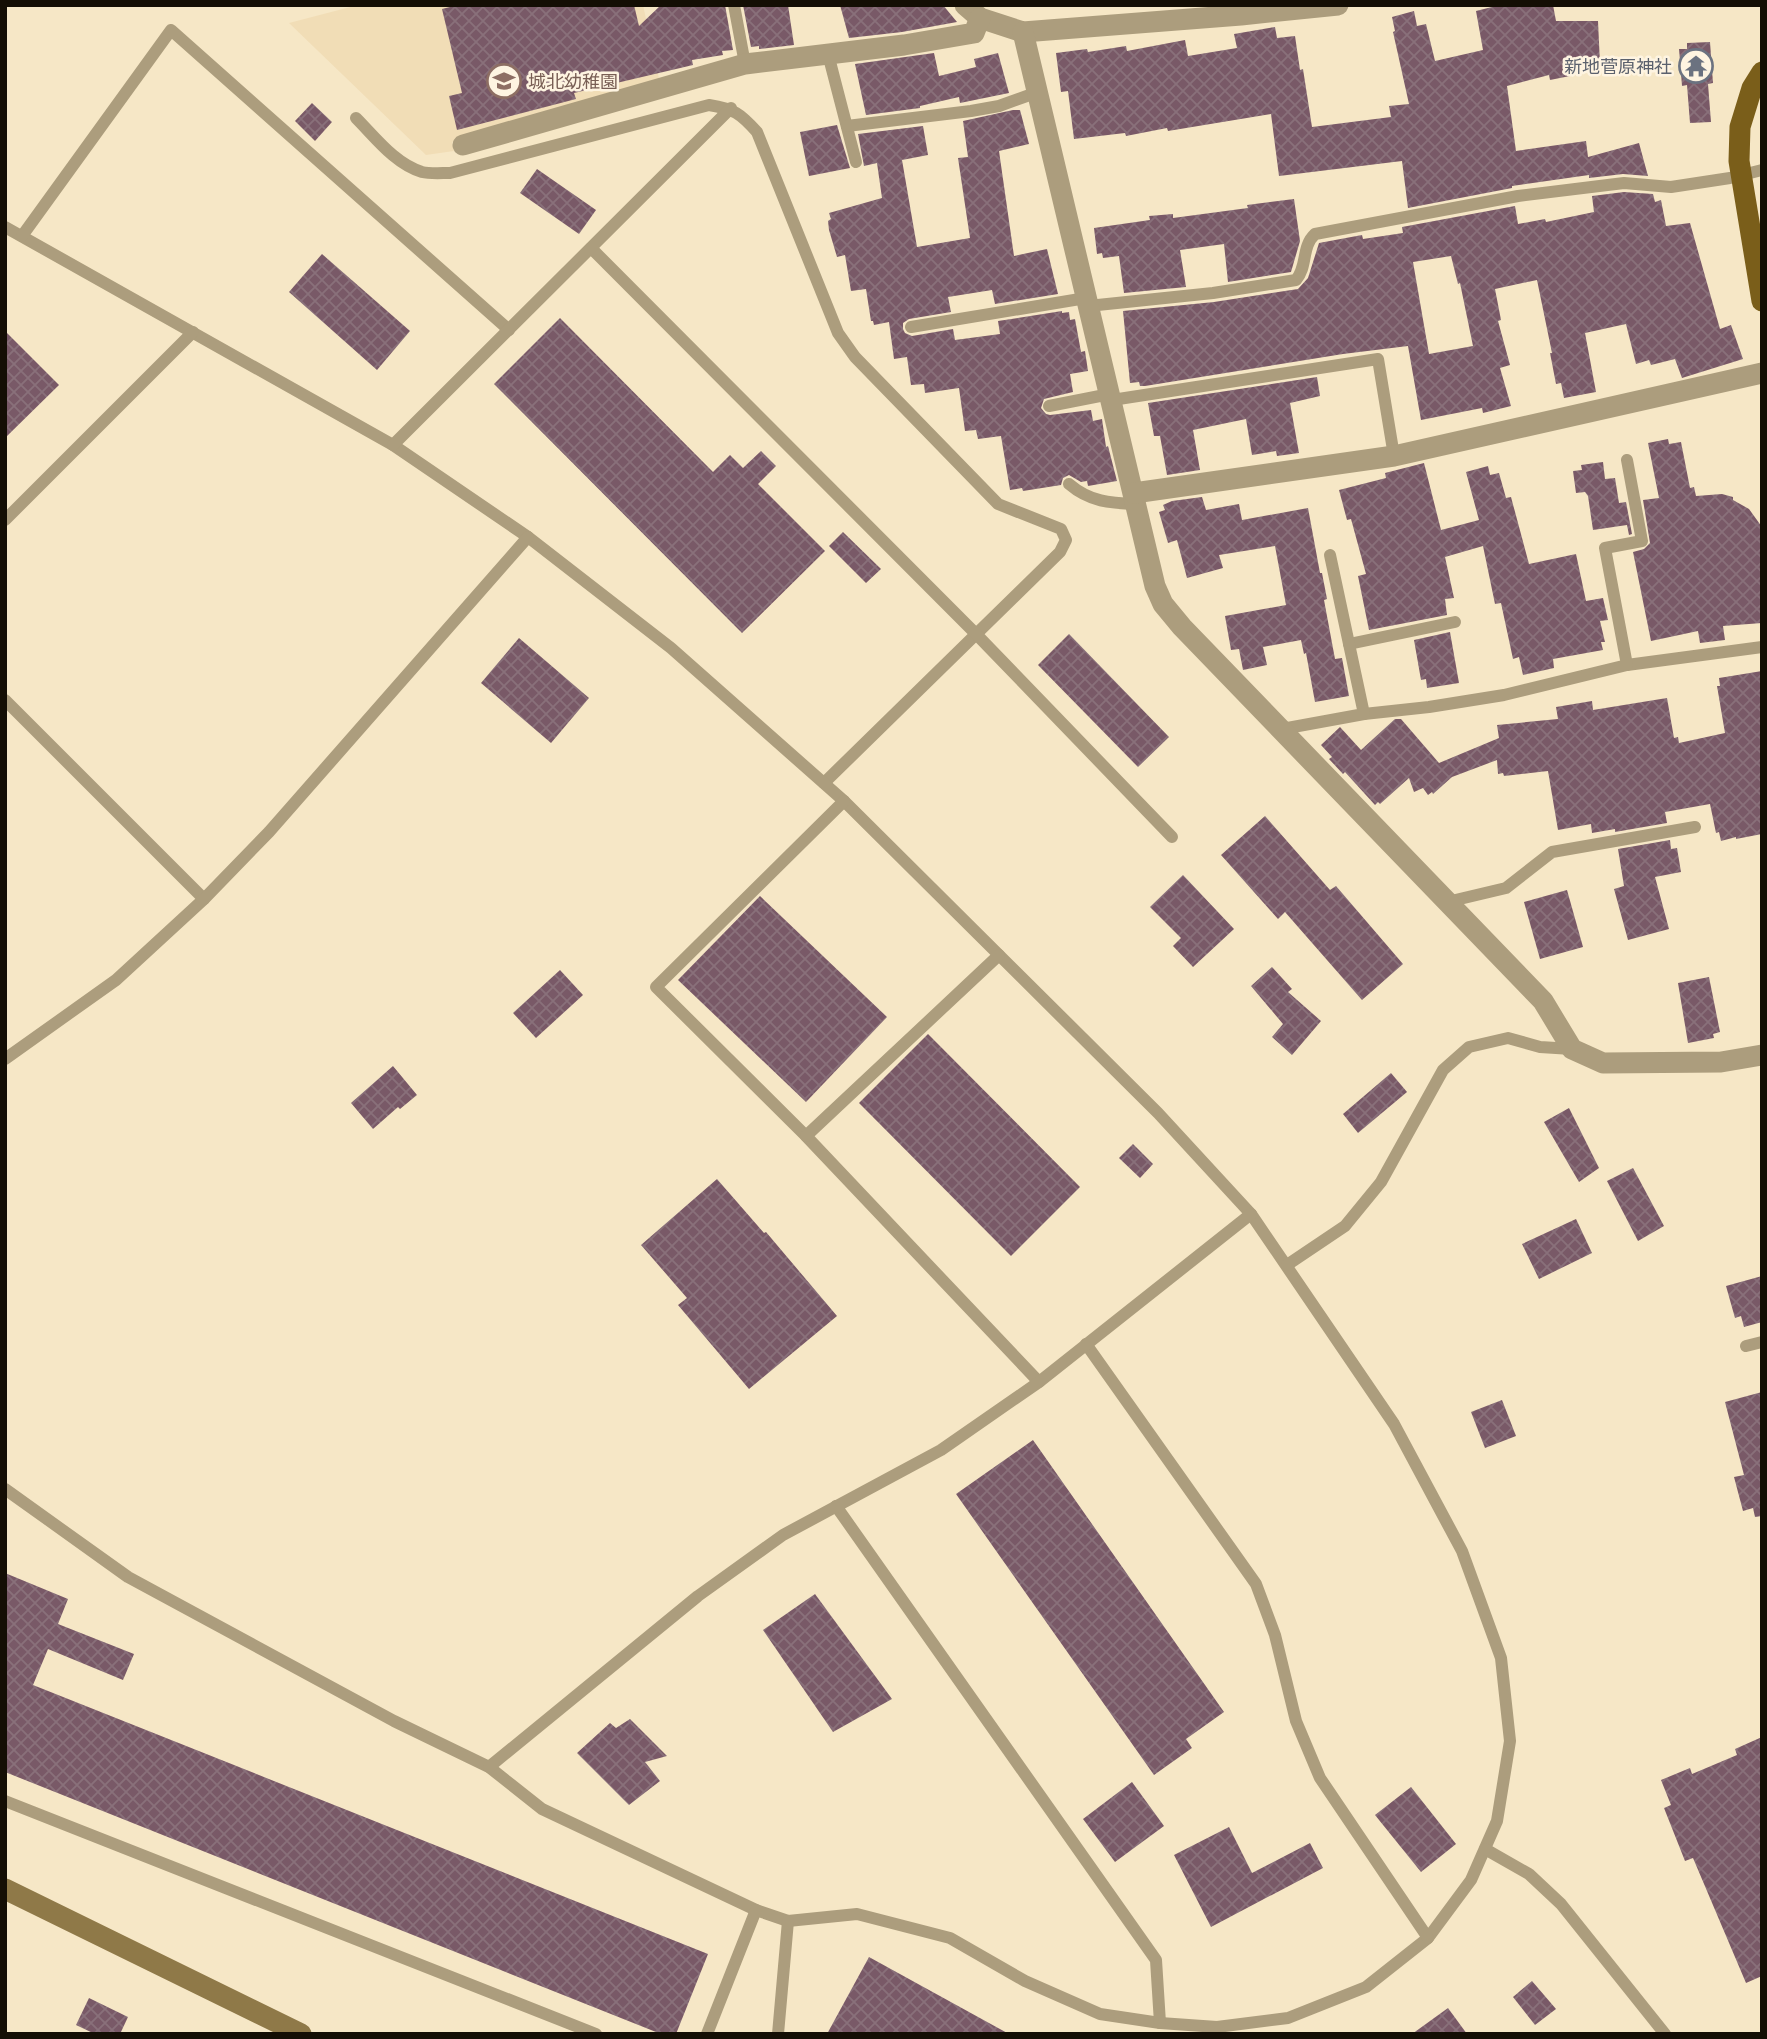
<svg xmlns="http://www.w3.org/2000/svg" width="1767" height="2039" font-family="'DejaVu Sans','Noto Sans JP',sans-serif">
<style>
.built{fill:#f1ddb6}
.building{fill:url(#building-cross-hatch);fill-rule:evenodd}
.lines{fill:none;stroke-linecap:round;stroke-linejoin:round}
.lane{stroke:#ac9d7d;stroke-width:12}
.street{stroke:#ac9d7d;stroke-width:21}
.secondary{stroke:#8f7948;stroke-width:21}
.primary{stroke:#7a5e1a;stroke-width:21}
.labels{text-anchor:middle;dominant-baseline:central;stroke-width:5;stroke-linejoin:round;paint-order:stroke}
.worship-label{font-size:18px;fill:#5b616d;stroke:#fef4e1;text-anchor:end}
.education-label{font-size:18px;fill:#785e54;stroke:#fef4e1;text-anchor:start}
</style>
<defs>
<pattern id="building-cross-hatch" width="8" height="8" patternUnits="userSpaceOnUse" patternTransform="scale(1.75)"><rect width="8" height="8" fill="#795967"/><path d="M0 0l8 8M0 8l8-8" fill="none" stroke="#89707a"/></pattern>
</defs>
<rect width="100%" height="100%" fill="#f6e7c6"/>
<polygon class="built" points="358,5 643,5 660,83 452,142 454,151 426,155 289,23"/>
<g class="building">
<polygon points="458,5 634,5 639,26 661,5 725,5 733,50 722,51 723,55 692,60 693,65 574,93 576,99 457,130 449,96 462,93 442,9"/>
<polygon points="743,5 788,5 794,45 759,49 759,46 751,47"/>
<polygon points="840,5 943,5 957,22 902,32 849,38"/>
<polygon points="1500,5 1553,5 1556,21 1598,21 1600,64 1571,66 1573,73 1570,76 1550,80 1549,75 1507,86 1516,151 1586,141 1588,157 1639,143 1648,176 1623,174 1589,178 1589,175 1512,186 1512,188 1408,208 1402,161 1279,176 1271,114 1168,131 1167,128 1126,136 1125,133 1074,139 1068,91 1061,92 1056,53 1087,49 1088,52 1126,46 1127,51 1185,40 1188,56 1237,48 1234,34 1275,27 1277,38 1295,36 1300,70 1303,69 1312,127 1391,117 1389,106 1409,104 1393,32 1395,31 1392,17 1414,11 1417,26 1426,24 1435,61 1483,50 1476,11"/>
<polygon points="1710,42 1713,83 1708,84 1711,122 1690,123 1687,85 1682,86 1679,49 1687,49 1687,43"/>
<polygon points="934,53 939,76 976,67 974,59 998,53 1009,93 960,103 959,97 920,106 920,108 866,115 855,64"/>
<polygon points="312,103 332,122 315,141 295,121"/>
<polygon points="1013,110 1020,110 1029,144 999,151 1014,256 1047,249 1058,294 995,304 992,290 948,297 951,312 909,319 903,323 903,329 905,333 912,336 953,329 955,340 1000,334 998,321 1062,311 1062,313 1069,312 1070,320 1075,319 1081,352 1085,351 1088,371 1070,374 1073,392 1044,399 1041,408 1046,414 1050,415 1091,410 1093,421 1102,419 1106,447 1108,446 1117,481 1088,486 1087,481 1081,482 1069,475 1063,478 1061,485 1023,491 1022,488 1010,490 1001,436 978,439 976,430 965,431 959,388 925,393 924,384 911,385 907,357 894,359 889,322 874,325 873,321 871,321 866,289 851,291 845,255 837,257 829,230 828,221 831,219 829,213 882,198 877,163 864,166 858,134 923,126 928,155 902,160 917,247 970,238 958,158 968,157 963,121"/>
<polygon points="837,125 850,168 809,176 800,132"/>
<polygon points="537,169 596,210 579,234 520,193"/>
<path d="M1624 192 1653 194 1655 202 1661 200 1666 226 1690 223 1720 329 1731 325 1743 359 1682 378 1675 359 1651 365 1649 360 1636 364 1626 324 1585 333 1596 392 1564 398 1561 383 1556 384 1550 353H1552L1537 280 1495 289 1501 320 1498 321 1510 365 1500 368 1511 406 1483 413 1482 408 1421 420 1408 346 1343 354 1145 386H1140L1139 382 1130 383 1123 311 1214 302 1298 289 1308 278 1319 243 1362 235 1363 239 1403 233 1402 227 1515 206 1518 224 1545 219 1546 222 1594 212 1592 196ZM1451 256 1458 284 1460 283 1473 346 1429 354 1413 262Z"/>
<polygon points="1294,199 1300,241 1291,272 1228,282 1224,244 1180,250 1186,287 1124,293 1119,256 1103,258 1102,253 1097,254 1094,228 1150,220 1149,216 1173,214 1173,218 1248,208 1247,205"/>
<polygon points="322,254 410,331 377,370 289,292"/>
<polygon points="560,318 713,472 730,455 743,468 761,451 776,466 758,484 825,551 742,633 494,384"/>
<polygon points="5,331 59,385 5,438"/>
<polygon points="1317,377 1320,396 1290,403 1299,453 1277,456 1276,451 1252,455 1246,419 1193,430 1200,470 1167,475 1160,436 1154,436 1148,403"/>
<polygon points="1668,439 1669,444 1681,442 1690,488 1694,487 1696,496 1722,494 1733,497 1733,500 1749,509 1762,527 1762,623 1723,626 1725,640 1700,643 1698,631 1651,641 1633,552 1644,549 1650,543 1643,500 1659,498 1648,443"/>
<polygon points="1603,462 1605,479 1615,478 1619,503 1626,502 1632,534 1629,535 1627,525 1593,530 1588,496 1585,492 1576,493 1573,471 1582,470 1581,465"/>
<polygon points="1424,463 1441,530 1479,520 1466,472 1488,466 1490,475 1499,473 1506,498 1511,497 1529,564 1576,554 1586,601 1603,598 1608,620 1600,621 1605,642 1601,642 1603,650 1553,659 1554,668 1523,675 1519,657 1513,659 1501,603 1495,604 1483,546 1445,557 1454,598 1445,599 1447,615 1369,630 1358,576 1366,574 1351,519 1347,520 1339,490 1386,478 1385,473"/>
<polygon points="1202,497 1206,510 1239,504 1242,520 1308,508 1320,573 1322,573 1327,599 1324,600 1335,659 1342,658 1349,696 1315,702 1306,653 1304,654 1301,640 1263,647 1267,665 1243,670 1239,649 1231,650 1225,616 1286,605 1275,546 1219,555 1223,568 1187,578 1177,540 1168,543 1159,512 1165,510 1163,505 1172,501"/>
<polygon points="843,532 881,569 866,583 829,546"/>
<polygon points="1450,632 1459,683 1427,688 1426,679 1421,680 1414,640"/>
<polygon points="1069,634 1169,737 1138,767 1038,665"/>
<polygon points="519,638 589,698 551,743 481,683"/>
<polygon points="1762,671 1762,834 1736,839 1736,837 1721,841 1719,832 1716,833 1710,804 1665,812 1667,823 1615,832 1615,829 1592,833 1591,824 1558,830 1548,771 1504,776 1503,773 1498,774 1497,760 1452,777 1433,794 1432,792 1428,795 1423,788 1414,792 1409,778 1380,804 1378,802 1375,805 1345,772 1343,774 1329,759 1332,757 1321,745 1340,727 1361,750 1395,719 1401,719 1439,763 1499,738 1497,725 1558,719 1556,707 1592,701 1593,710 1667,698 1674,738 1678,737 1679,743 1725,733 1717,686 1720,686 1719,678"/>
<polygon points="1265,816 1330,890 1336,886 1403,964 1362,1000 1285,912 1278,919 1221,855"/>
<polygon points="1670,840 1671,849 1677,848 1681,872 1655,877 1669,929 1628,940 1614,889 1624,886 1618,849"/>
<polygon points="1183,875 1234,929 1193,967 1173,946 1181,938 1150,907"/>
<polygon points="1567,890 1583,947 1540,959 1524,902"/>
<polygon points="760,896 887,1017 806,1102 678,980"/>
<polygon points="1272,967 1292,989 1288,992 1321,1021 1292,1055 1272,1037 1283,1024 1251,986"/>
<polygon points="560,970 583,995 536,1038 513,1013"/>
<polygon points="1709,977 1720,1032 1713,1034 1714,1038 1688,1043 1678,983"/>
<polygon points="928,1034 1080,1187 1011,1256 859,1103"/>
<polygon points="393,1066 417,1095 400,1109 398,1107 373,1129 351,1103"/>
<polygon points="1391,1073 1407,1092 1358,1133 1343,1114"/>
<polygon points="1569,1108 1599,1168 1579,1182 1544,1122"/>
<polygon points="1133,1144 1153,1164 1140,1178 1119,1158"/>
<polygon points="1633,1168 1664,1226 1638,1241 1607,1181"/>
<polygon points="717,1179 764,1233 766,1232 837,1316 749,1389 678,1305 687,1298 641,1245"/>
<polygon points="1576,1219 1592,1253 1539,1279 1522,1244"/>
<polygon points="1762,1276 1762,1322 1744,1327 1741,1316 1735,1318 1726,1286"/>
<polygon points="1762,1392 1762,1516 1755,1517 1753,1508 1743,1511 1734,1477 1744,1475 1725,1402"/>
<polygon points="1502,1400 1516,1436 1485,1448 1471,1412"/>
<polygon points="1033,1440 1224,1712 1186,1739 1192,1748 1154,1775 956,1494"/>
<polygon points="5,1573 68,1599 58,1624 134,1654 123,1680 48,1649 33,1685 708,1954 676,2034 661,2034 5,1772"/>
<polygon points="815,1594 892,1699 833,1732 763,1630"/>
<polygon points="630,1719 667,1756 645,1762 660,1781 629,1805 577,1753 610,1723 616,1728"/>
<polygon points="1762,1737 1762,1976 1746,1983 1693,1858 1685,1861 1664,1808 1671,1805 1661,1780 1690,1768 1692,1774 1737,1755 1735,1749"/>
<polygon points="1132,1782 1164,1826 1115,1862 1083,1819"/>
<polygon points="1411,1787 1456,1844 1421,1872 1375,1815"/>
<polygon points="1229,1827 1252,1873 1310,1843 1323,1868 1211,1927 1174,1855"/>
<polygon points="869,1957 1009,2034 827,2034"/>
<polygon points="1532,1981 1556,2009 1535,2025 1513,1997"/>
<polygon points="89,1998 128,2017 120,2034 95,2034 76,2025"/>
<polygon points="1448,2008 1467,2034 1412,2034"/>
</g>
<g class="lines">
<g class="lane">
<polyline points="734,5 745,64"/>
<polyline points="828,54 856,162"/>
<path d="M356 118C375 137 395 164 422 172 430 174 441 173 450 173L709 105C734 109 740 113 757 132L838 333 855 357 998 504 1061 529 1066 540 1060 552 824 783"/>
<polyline points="847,126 971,111 999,106 1038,92"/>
<polyline points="5,227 393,445 528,537 671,648 844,801 1158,1113 1251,1214 1394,1424 1462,1551 1501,1658 1510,1741 1497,1821 1471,1880 1428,1938 1366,1987 1288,2018 1217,2027 1160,2023 1100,2014 1025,1981 950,1938 857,1914 788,1921 756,1910 542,1809 489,1767 394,1721 128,1577 5,1489"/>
<polyline points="22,236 171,30 509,330"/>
<polyline points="591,248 977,635 1172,837"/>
<path d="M1088 306 1213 293 1296 280C1308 266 1301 247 1315 234L1518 196 1624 183 1671 187 1730 178 1762 170"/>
<polyline points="911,327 1086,298"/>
<polyline points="1112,400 1378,359 1394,456"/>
<polyline points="1049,406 1110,394"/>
<polyline points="393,445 731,108"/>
<path d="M1069 484C1090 502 1110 503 1136 504"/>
<polyline points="5,520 193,332"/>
<polyline points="1349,644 1455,622"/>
<polyline points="1627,665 1762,647"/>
<polyline points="5,700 204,899"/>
<polyline points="1364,714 1429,707 1504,695 1627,665 1605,548 1642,541 1627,460"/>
<polyline points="1282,729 1364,714 1330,555"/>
<polyline points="844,801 656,987 806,1136 1039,1382"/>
<polyline points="1447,902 1506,888 1552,852 1695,827"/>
<polyline points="5,1059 116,980 204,899 269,832 528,537"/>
<polyline points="806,1136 999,955"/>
<polyline points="1287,1265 1345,1226 1381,1182 1443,1070 1469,1047 1508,1038 1540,1047 1572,1049"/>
<polyline points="1086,1344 1256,1584 1275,1635 1296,1721 1320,1778 1428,1938"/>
<polyline points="1746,1346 1762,1342"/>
<polyline points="836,1506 1156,1960 1160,2023"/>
<polyline points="489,1767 698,1596 783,1535 941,1450 1039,1382 1251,1214"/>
<polyline points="5,1801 596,2034"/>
<polyline points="1485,1849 1529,1874 1561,1904 1665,2034"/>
<polyline points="707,2034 756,1910"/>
<polyline points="778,2034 788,1921"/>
</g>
<g class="street">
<polyline points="965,5 980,18 1023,32 1241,15 1338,5"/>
<polyline points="1023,32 1155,586 1163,604 1182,627 1543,1001 1572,1049 1603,1063 1721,1062 1762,1055"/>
<polyline points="463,145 745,64 904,45 974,33 980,18"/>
<polyline points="1134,493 1394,456 1762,373"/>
</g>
<polyline class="secondary" points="5,1889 301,2034"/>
<polyline class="primary" points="1762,72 1752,88 1740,127 1739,161 1762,301"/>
</g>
<defs>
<g id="temple-ring" transform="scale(1.75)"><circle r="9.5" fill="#fef4e1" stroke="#6b7280" stroke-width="1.5"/><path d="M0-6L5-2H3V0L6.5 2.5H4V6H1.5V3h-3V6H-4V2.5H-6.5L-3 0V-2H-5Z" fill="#6b7280"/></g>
<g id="school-ring" transform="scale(1.75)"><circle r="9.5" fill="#fef4e1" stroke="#8d6e63" stroke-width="1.5"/><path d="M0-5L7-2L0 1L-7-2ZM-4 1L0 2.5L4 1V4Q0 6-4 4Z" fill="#8d6e63"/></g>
</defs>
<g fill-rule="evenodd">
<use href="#temple-ring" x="1696" y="66"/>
<use href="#school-ring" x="504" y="81"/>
</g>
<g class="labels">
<g class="worship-label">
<text x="1672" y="66">新地菅原神社</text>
</g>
<g class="education-label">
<text x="528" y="81">城北幼稚園</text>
</g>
</g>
<rect width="1767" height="2039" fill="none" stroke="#140e04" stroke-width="14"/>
</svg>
